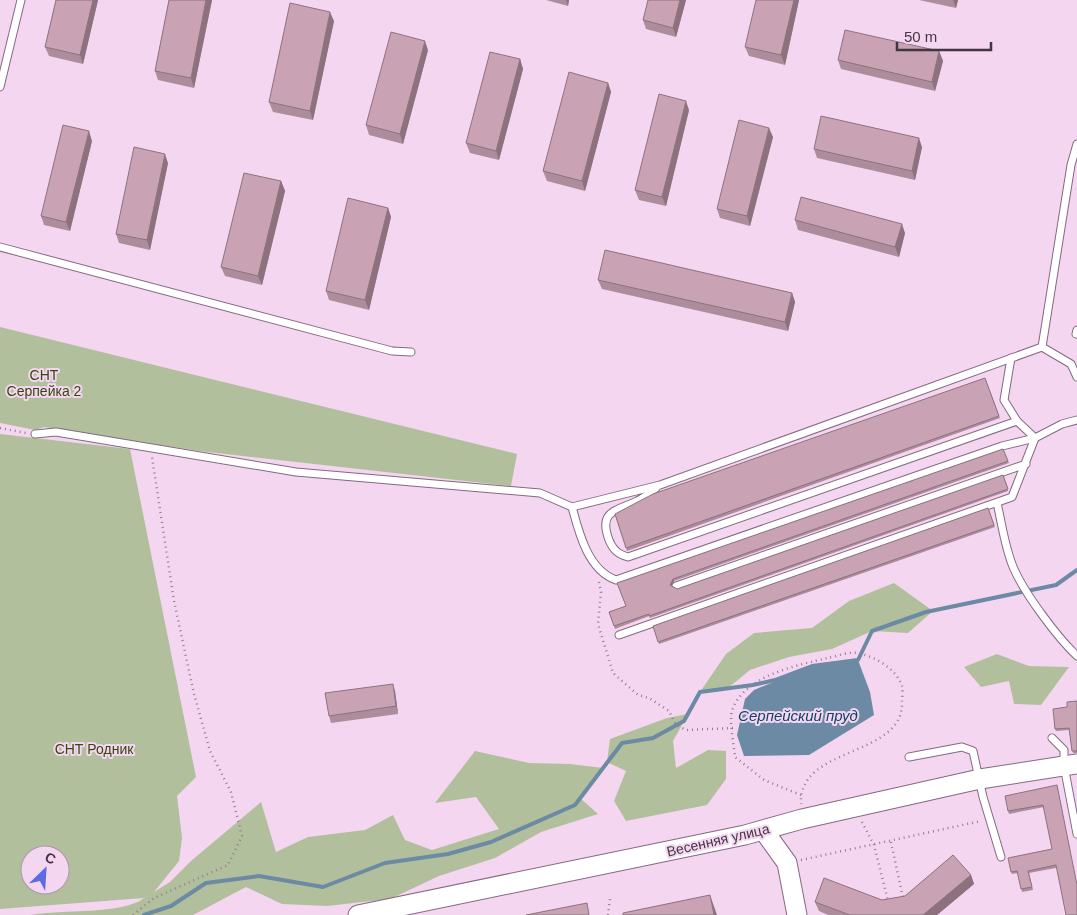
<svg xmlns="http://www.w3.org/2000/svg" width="1077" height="915" font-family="Helvetica,sans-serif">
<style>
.green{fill:#b2bf9d;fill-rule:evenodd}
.water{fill:#6c8aa3}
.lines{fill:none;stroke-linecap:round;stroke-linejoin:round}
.stream{stroke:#6c8aa3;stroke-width:4}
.lane-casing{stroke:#846981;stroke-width:9}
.secondary-casing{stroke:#846981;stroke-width:21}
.path{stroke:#937e90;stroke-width:2.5;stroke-dasharray:1 4;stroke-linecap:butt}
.lane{stroke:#fff;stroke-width:7}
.secondary{stroke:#fff;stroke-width:19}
.wall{fill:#ad8c9b}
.shaded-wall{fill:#8d727e}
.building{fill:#c9a3b4;stroke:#8d727e}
.labels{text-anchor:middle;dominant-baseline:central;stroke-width:4;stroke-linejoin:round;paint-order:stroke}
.park-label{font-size:14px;fill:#36460e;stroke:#f5d6f1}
.street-label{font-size:14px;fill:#423640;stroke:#f5d6f1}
.water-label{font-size:15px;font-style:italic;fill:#0d4366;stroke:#f5d6f1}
</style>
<rect width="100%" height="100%" fill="#f5d6f1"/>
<g class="green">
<polygon points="0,327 517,454 511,486 199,451 44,427 35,430 0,423"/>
<path d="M0 434 130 449 196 777 177 796 182 838 179 861 154 892 170 882 191 861 261 802 276 852 308 837 365 830 393 815 405 840 432 850 499 829 476 797 435 803 475 751 529 763 570 764 603 768 580 798 598 814 541 832 495 858 439 876 390 899 327 906 282 904 246 887 193 915H31C61 909 123 915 144 898L0 909ZM30 855H60V885H30Z"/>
<polygon points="894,583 933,611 908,633 872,631 832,649 789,657 750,670 728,688 700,692 726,654 754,633 812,628 849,601"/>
<polygon points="997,654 1029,666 1069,667 1041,705 1014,704 1009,681 981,687 964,667"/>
<polygon points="688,714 673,741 676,768 708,750 726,751 726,779 707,805 626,821 614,801 626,771 607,762 610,739 667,718"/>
</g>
<polygon class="water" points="858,660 870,692 874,715 809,755 744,756 737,735 745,699 754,690 812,666"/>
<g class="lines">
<polyline class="stream" points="144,915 171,906 206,883 259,876 323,887 385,863 448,854 491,842 575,805 622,743 653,738 684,721 700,692 753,685 775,680 812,666 858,660 872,631 926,612 1056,585 1077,570"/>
<g class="lane-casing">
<g id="lane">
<polyline points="0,87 21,0"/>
<polyline points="1077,144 1071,165 1042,347 1071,364 1077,377"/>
<polyline points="0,247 392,351 411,352"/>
<polyline points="1076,334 1077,330"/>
<polyline points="35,434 56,432 296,472 540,493 572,507 660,485 1042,347"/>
<path d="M656 488C650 492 644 498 637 501 616 511 598 511 609 540 613 550 618 554 628 557L1017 421"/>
<path d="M997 503C1002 524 1005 549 1014 569 1025 594 1057 637 1077 656"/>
<path d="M572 507C579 533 588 570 616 580L1002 446 1035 438 1062 424 1077 420"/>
<polyline points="676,586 1026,464"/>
<polyline points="619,635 1012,497 1035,438 1017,421 1004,400 1011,358"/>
<polyline points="1052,738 1064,750 1064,766 1077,834"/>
<polyline points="909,757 962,747 973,751 983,797 1001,857"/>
</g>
</g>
<g class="secondary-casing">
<g id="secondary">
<polyline points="764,831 787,863 797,915"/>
<polyline points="358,915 745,835 802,819 980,779 1077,764"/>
</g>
</g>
<g class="path">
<polyline points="0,428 26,433"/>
<polyline points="599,582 601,592 598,624 613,673 638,695 649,698 669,711 676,725 686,730 733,728"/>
<path d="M801 795 764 780 735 757C734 746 729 721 732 711 743 676 797 665 828 658 838 656 851 650 862 654 877 658 897 670 902 686 903 690 902 697 902 701 905 758 798 745 801 804"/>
<polyline points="862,822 874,845 888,901"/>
<polyline points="891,842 903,898"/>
<polyline points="801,860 981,821"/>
<polyline points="133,915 154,898 228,865 242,836 231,792 210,751 194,694 174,601 152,457"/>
<polyline points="608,915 610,899"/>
</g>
<use href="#lane" class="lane"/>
<use href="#secondary" class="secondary"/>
</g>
<g class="wall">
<polygon points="56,0 98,0 83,64 49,56 45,47"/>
<polygon points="169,0 212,0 194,88 158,80 155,71"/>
<polygon points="546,0 569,0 568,6"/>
<polygon points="686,0 676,37 646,29 643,20"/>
<polygon points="799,0 785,65 749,56 745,47"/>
<polygon points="919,0 958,0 956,8"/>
<polygon points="334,21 313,120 273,112 269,102"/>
<polygon points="428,50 403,144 369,135 366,125"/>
<polygon points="939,51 943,61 935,91 841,69 838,60"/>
<polygon points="520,59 523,69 499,160 470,153 466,143"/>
<polygon points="608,83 611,92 585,191 547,181 543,171"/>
<polygon points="689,110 666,206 639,200 635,190"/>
<polygon points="773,137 750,226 720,218 717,209"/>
<polygon points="92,141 70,231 44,225 41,216"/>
<polygon points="922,147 915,180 817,158 814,149"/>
<polygon points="168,163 150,250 119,243 116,234"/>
<polygon points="281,181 285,191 262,285 225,276 221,267"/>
<polygon points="388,208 391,217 369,310 329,300 326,291"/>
<polygon points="795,220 905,233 899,257 798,230"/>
<polygon points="598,280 792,293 795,302 788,331 602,289"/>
<polygon points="985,378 1000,418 627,551 615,514"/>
<polygon points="1003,449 1009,463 674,581 672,586 677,589 1003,475 1008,491 650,618 649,616 615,629 609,612 626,606 617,583"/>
<polygon points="988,508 995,527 659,644 653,626"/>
<polygon points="395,691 398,714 331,723 329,716"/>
<polygon points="1077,701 1077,753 1073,753 1069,730 1056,731 1055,729 1067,707"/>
<polygon points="1057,785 1058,788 1056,868 1029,873 1033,890 1022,892 1018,873 1012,874 1011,872 1052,849 1044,807 1009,814 1008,811"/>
<polygon points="971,875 974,884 937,915 828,915 819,911 815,902 882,900 905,896"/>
</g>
<g class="shaded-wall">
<polygon points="93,0 98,0 83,64 80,55"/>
<polygon points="206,0 212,0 194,88 191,78"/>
<polygon points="566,0 569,0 568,6"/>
<polygon points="680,0 686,0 676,37 673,28"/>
<polygon points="794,0 799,0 785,65 781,55"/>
<polygon points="953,0 958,0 956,8"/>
<polygon points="330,12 334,21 313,120 310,111"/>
<polygon points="425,41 428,50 403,144 400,134"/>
<polygon points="939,51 943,61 935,91 932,82"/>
<polygon points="520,59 523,69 499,160 496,151"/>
<polygon points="608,83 611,92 585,191 582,181"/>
<polygon points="686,101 689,110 666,206 662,197"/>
<polygon points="769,128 773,137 750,226 747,216"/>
<polygon points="89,131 92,141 70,231 66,222"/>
<polygon points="919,138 922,147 915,180 912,171"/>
<polygon points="165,154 168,163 150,250 147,240"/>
<polygon points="281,181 285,191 262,285 258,276"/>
<polygon points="388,208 391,217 369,310 365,300"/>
<polygon points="902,224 905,233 899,257 895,247"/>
<polygon points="792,293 795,302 788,331 785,322"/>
<polygon points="673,579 674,581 671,587 670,585"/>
<polygon points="393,684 395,691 398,714 396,706"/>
<polygon points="971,875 974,884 937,915 923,915"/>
<polygon points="710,895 717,915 714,915"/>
</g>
<g class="building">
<polygon points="56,0 93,0 80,55 45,47"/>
<polygon points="169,0 206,0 191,78 155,71"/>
<polygon points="648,0 680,0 673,28 643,20"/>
<polygon points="756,0 794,0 781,55 745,47"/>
<polygon points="290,3 330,12 310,111 269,102"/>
<polygon points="845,30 939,51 932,82 838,60"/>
<polygon points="391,32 425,41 400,134 366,125"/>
<polygon points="490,52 520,59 496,151 466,143"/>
<polygon points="569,72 608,83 582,181 543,171"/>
<polygon points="659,94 686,101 662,197 635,190"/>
<polygon points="821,116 919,138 912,171 814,149"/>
<polygon points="739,120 769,128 747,216 717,209"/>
<polygon points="63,125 89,131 66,222 41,216"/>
<polygon points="134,147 165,154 147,240 116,234"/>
<polygon points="244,173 281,181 258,276 221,267"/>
<polygon points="801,197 902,224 895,247 795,220"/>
<polygon points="348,198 388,208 365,300 326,291"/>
<polygon points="605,250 792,293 785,322 598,280"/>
<polygon points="985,378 999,416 626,548 615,514 653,494"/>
<polygon points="1003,449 1008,461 673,579 670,585 677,589 1003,475 1008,489 649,616 649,614 614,626 609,612 626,606 617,583"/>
<polygon points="988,508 994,525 658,642 653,626"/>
<polygon points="393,684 396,706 329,716 325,693"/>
<polygon points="1077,701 1077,751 1072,751 1069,728 1055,729 1053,709 1067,707 1067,702"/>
<polygon points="1057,785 1077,885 1077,915 1066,915 1056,865 1028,871 1032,887 1021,889 1017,871 1011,872 1008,858 1052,849 1043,805 1008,811 1005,796"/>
<polygon points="953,855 971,875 923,915 850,915 815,902 824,878 882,900 905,896"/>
<polygon points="710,895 714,915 623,915 623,913"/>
<polygon points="587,903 589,915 526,915"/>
</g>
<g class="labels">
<g class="park-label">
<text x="44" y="375">СНТ<tspan x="44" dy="16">Серпейка 2</tspan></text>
<text x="94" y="749">СНТ Родник</text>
</g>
<g class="street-label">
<text transform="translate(718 840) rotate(-13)">Весенняя улица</text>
</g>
<g class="water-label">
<text x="798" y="715">Серпейский пруд</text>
</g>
</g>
<g transform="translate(45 870) rotate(25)"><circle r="24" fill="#f5d6f1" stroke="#ad96aa"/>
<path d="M0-4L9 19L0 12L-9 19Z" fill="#5d6be2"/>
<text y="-8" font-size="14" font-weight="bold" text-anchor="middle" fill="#423640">С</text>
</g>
<path d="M897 42v8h94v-8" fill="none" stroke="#423640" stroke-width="2.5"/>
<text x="904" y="42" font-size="15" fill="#423640" stroke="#f5d6f1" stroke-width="4" paint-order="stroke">50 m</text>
</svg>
